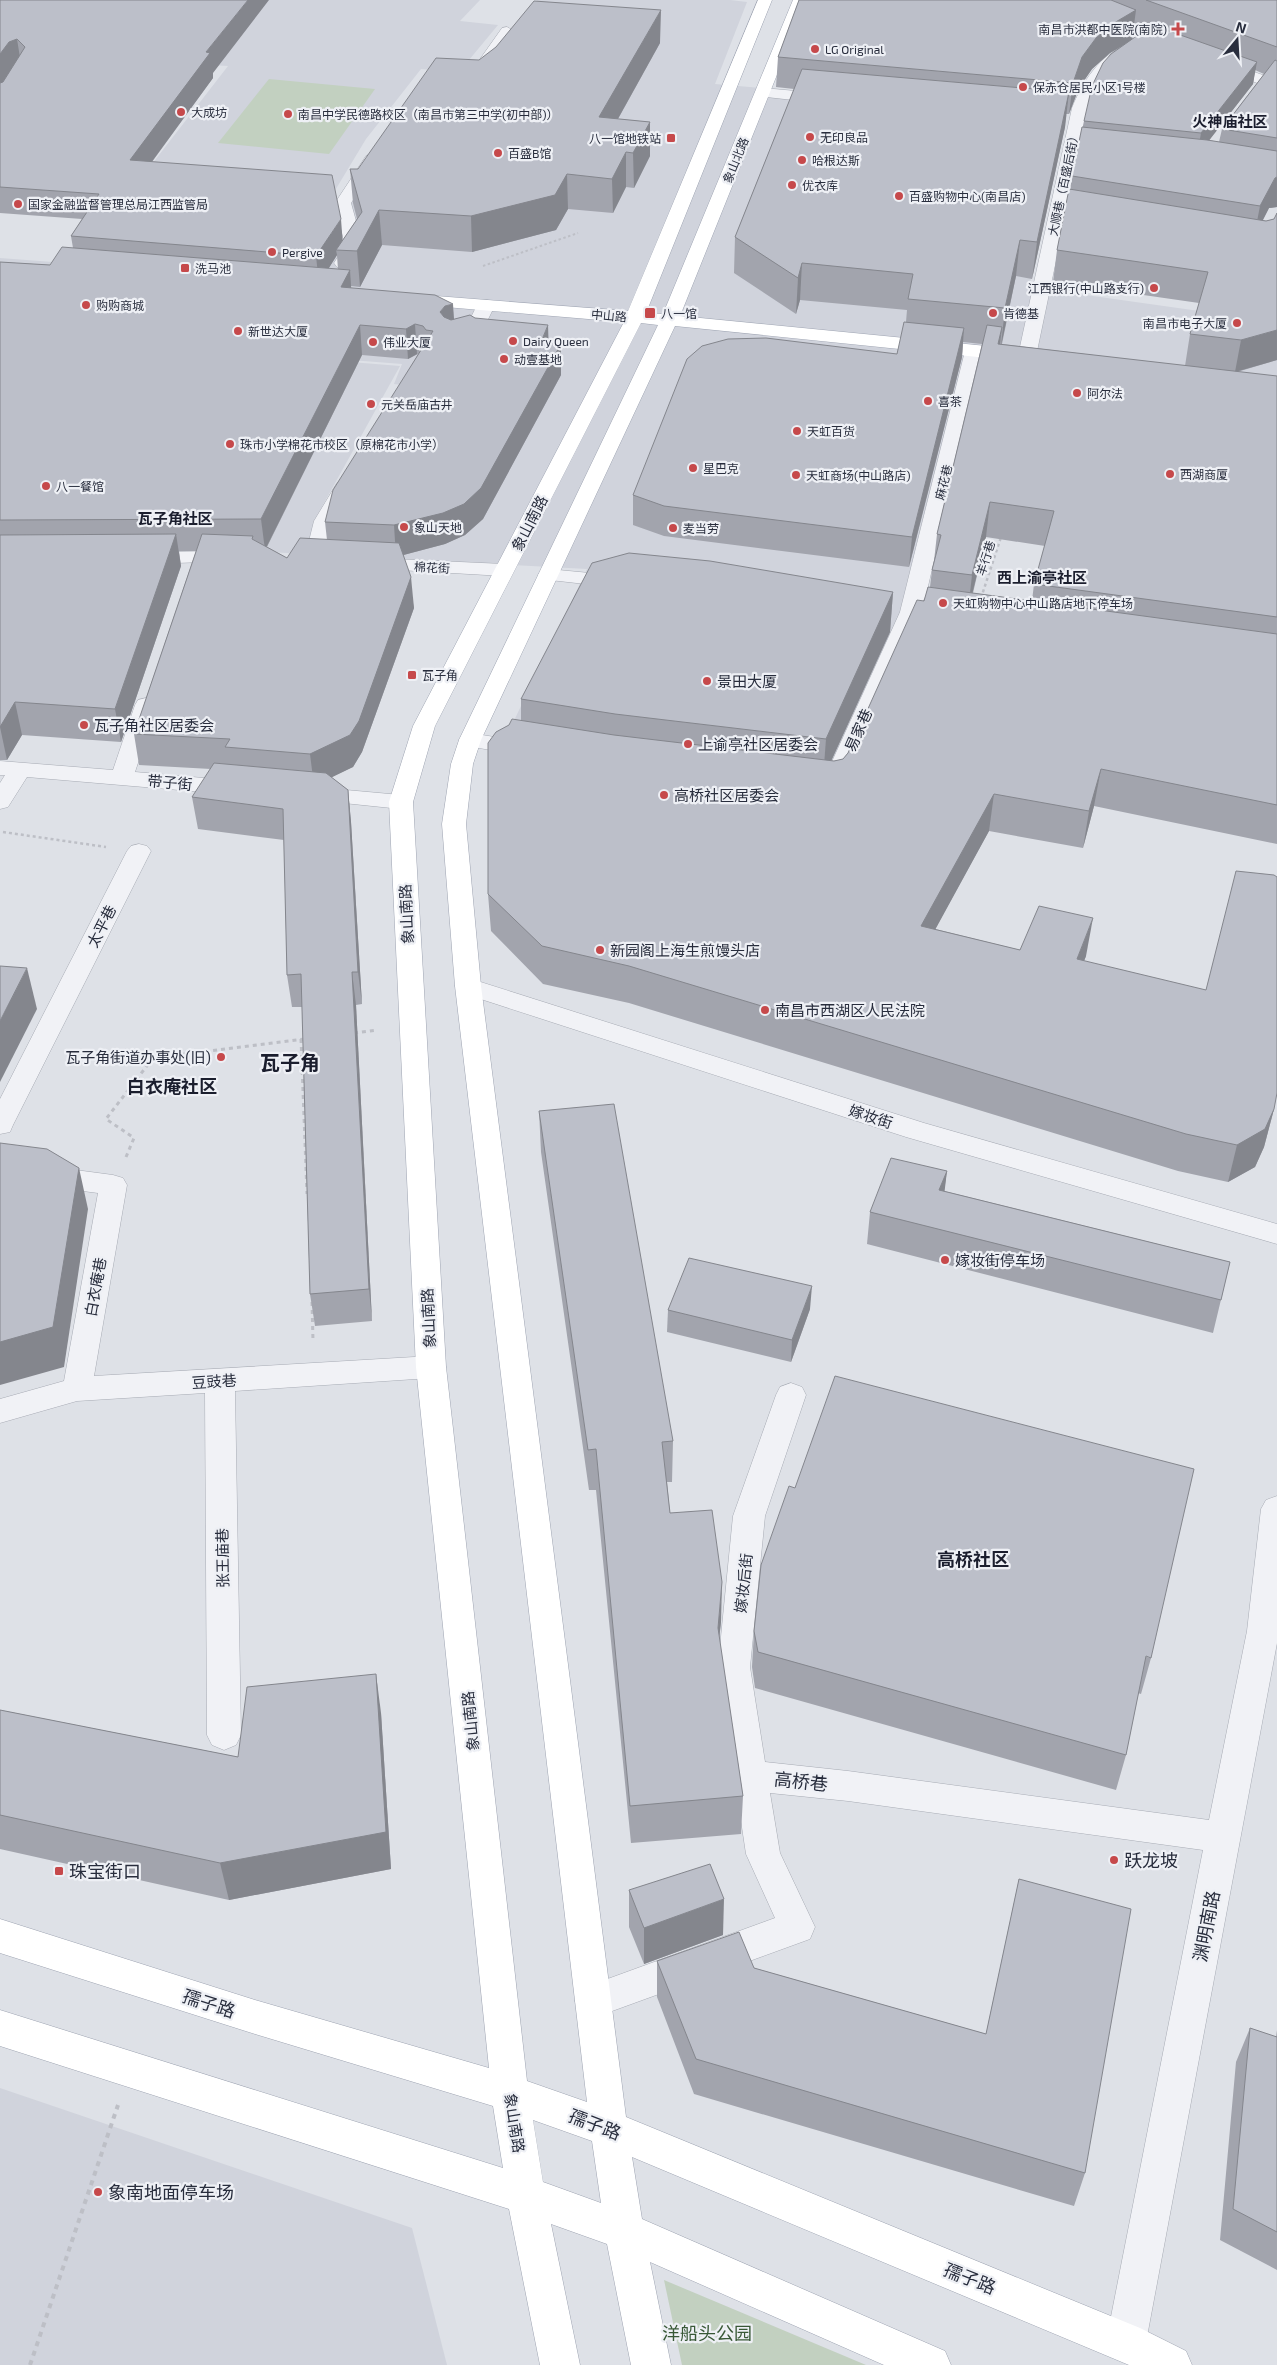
<svg xmlns="http://www.w3.org/2000/svg" width="1277" height="2365" font-family="'Exo 2','Noto Sans SC',sans-serif">
<style>
.built{fill:#d0d3dc}
.green{fill:#c2d0c0}
.lines{fill:none;stroke-linecap:round;stroke-linejoin:round}
.minor-casing{stroke:#a7abb4;stroke-width:1}
.major-casing{stroke:#9ea4b2;stroke-width:1}
.path-far3{stroke:#bdbfc6;stroke-width:2;stroke-dasharray:2.5 2.5;stroke-linecap:butt}
.path-far2{stroke:#bdbfc6;stroke-width:2.5;stroke-dasharray:3 3;stroke-linecap:butt}
.path-far1{stroke:#bdbfc6;stroke-width:3;stroke-dasharray:4 4;stroke-linecap:butt}
.path{stroke:#bdbfc6;stroke-width:4;stroke-dasharray:5 5;stroke-linecap:butt}
.minor{fill:#f1f2f6;fill-rule:evenodd}
.major{fill:#fff;fill-rule:evenodd}
.wall{fill:#a2a4ad;fill-rule:evenodd}
.shaded-wall{fill:#84868d}
.building{fill:#bcbfc9;stroke:#84868d}
.poi-dot{fill:#c6494b;stroke:#eef0f5;stroke-width:2}
.labels{text-anchor:middle;dominant-baseline:central;stroke-width:4.5;stroke-linejoin:round;paint-order:stroke}
.far-poi-label{font-size:12px;fill:#282d3d;stroke:#eef0f5;text-anchor:start}
.far-street-label{font-size:12px;fill:#282d3d;stroke:#eef0f5}
.far-quarter-label{font-size:15px;font-weight:bold;fill:#1b1e2e;stroke:#eef0f5}
.street-label{font-size:15px;fill:#282d3d;stroke:#eef0f5}
.poi-label{font-size:15px;fill:#282d3d;stroke:#eef0f5;text-anchor:start}
.quarter-label{font-size:18px;font-weight:bold;fill:#1b1e2e;stroke:#eef0f5}
.near-street-label{font-size:18px;fill:#282d3d;stroke:#eef0f5}
.near-poi-label{font-size:18px;fill:#282d3d;stroke:#eef0f5;text-anchor:start}
.near-park-label{font-size:18px;fill:#385836;stroke:#eef0f5}
.district-label{font-size:20px;font-weight:bold;fill:#1b1e2e;stroke:#eef0f5}
</style>
<rect width="100%" height="100%" fill="#dee1e7"/>
<g class="built">
<polygon points="0,0 480,0 460,21 498,25 459,72 421,69 366,139 319,217 121,204 228,66 47,55"/>
<polygon points="537,0 730,0 747,2 715,84 1067,115 1029,287 1277,322 1277,424 971,384 916,620 844,785 508,733 587,569 321,555 488,396 394,384 402,364 0,333 0,258 66,263 364,249 350,203 427,89 474,89"/>
<polygon points="277,356 400,366 314,521 307,554 147,546"/>
<polygon points="0,2088 412,2228 447,2365 0,2365"/>
</g>
<g class="green">
<polygon points="269,79 375,89 329,154 218,143"/>
<polygon points="664,2280 866,2365 682,2365"/>
</g>
<g class="lines">
<g class="minor-casing">
<g id="minor">
<polygon points="507,27 514,31 483,75 473,75 470,72 473,69 502,28"/>
<path d="M1129 45 1137 50 1105 75 1097 88 1088 108 1036 356 1034 360H1020L1018 356 1072 108C1082 83 1100 53 1129 45Z"/>
<polygon points="1220,60 1277,80 1277,90 1215,68 1212,65 1215,62"/>
<polygon points="763,88 829,94 837,99 829,104 757,96 755,93 757,90"/>
<polygon points="372,154 380,159 351,203 363,246 349,267 337,267 334,263 345,246 335,203 366,156"/>
<polygon points="486,300 492,301 495,305 477,342 457,348 451,346 448,342 451,338 463,334 477,305 480,301"/>
<polygon points="974,345 981,347 983,351 922,612 844,788 840,793 832,795 824,793 820,788 900,612 965,351 967,347"/>
<polygon points="344,481 351,483 354,487 334,521 324,561 321,565 314,567 307,565 304,561 314,521 337,483"/>
<polygon points="231,551 238,553 241,557 238,561 144,564 137,562 134,558 137,554 144,552"/>
<polygon points="371,558 504,564 511,566 514,570 511,574 504,576 364,568 361,564 364,560"/>
<polygon points="548,569 621,576 628,578 631,582 628,586 621,588 541,579 538,575 541,571"/>
<polygon points="146,698 154,700 157,705 135,772 238,781 246,783 250,788 246,793 238,795 27,777 8,807 0,809 0,783 5,775 0,775 0,761 113,770 135,705 138,700"/>
<polygon points="470,733 525,742 533,744 536,749 533,754 525,756 462,745 459,740 462,735"/>
<polygon points="313,787 401,795 409,797 413,802 409,807 401,809 305,799 301,794 305,789"/>
<polygon points="139,844 147,846 151,851 13,1125 10,1132 0,1134 0,1099 127,851 131,846"/>
<polygon points="468,978 924,1123 1277,1224 1277,1244 906,1137 459,992 455,986 459,980"/>
<polygon points="0,1160 113,1175 123,1178 127,1185 94,1376 431,1356 441,1359 446,1367 441,1375 431,1378 235,1391 241,1735 236,1745 224,1750 212,1745 207,1735 205,1393 77,1401 0,1423 0,1399 64,1381 98,1193 0,1180"/>
<polygon points="791,1383 802,1387 806,1395 765,1516 750,1667 765,1762 848,1771 1209,1820 1247,1631 1261,1509 1266,1500 1277,1496 1277,1643 1146,2342 1140,2356 1126,2362 1112,2356 1106,2342 1203,1850 848,1801 770,1793 780,1853 815,1927 810,1939 593,2018 580,2013 575,2001 580,1989 775,1918 746,1854 718,1667 733,1516 776,1395 780,1387"/>
</g>
</g>
<g class="major-casing">
<path id="major" d="M758 0H772L646 313 663 314 793 0H807L680 316 1017 349 1024 351 1026 355 1024 359 1017 361 675 326 481 740 473 764 466 824 481 986 626 2117 1140 2328 1186 2351 1192 2365H1129L632 2157 642 2219 945 2351 951 2365H884L650 2262 671 2365H631L607 2244 551 2224 580 2365H540L509 2209 0 2046V2010L503 2168 493 2106 255 2034 0 1953V1919L255 2000 489 2068 416 1367 389 802 413 726 624 322 410 304 404 303 401 299 404 295 410 294 628 311ZM641 323 658 325 459 740 451 764 442 824 455 986 587 2102 527 2081 446 1367 413 802 435 726ZM533 2120 592 2141 601 2203 543 2182Z"/>
</g>
<polyline class="path-far3" points="483,266 578,233"/>
<g class="path-far2">
<polyline points="981,598 1001,537"/>
<polyline points="3,832 106,847"/>
</g>
<g class="path-far1">
<polyline points="354,1033 377,1030"/>
<polyline points="301,1039 307,1194"/>
<polyline points="126,1157 134,1138 106,1119 153,1058 305,1039"/>
<polyline points="312,1302 313,1341"/>
</g>
<polyline class="path" points="30,2365 118,2105"/>
<use href="#minor" class="minor"/>
<use href="#major" class="major"/>
</g>
<g class="wall">
<path d="M0 0 213 73V78L152 162 343 240 357 219 353 203 350 169H358L479 60 660 43 618 119 650 122V156L634 188 626 187 613 213 568 209 556 230 472 252 382 245 360 287 351 286V288L454 319 475 318 549 343 561 344V375L483 519 465 535 445 544 403 555 414 608 362 752 353 767 331 777 348 790 351 822 362 1004 356 1005 372 1321 315 1326 310 1294 302 1007H292L287 975 284 840 198 829 192 797 211 769 139 765 134 734 196 551H179L181 566 121 742 22 735 7 760H0V262L50 265 73 248 71 236 82 219 0 213ZM337 255 338 270 328 269ZM418 354 325 522 327 540 287 558 267 547 362 355 408 359Z"/>
<path d="M799 0H1277V207L1269 208 1263 220 1266 221 1274 219 1277 213V360L1237 372 1277 376V844L1094 806 1083 848 989 831 935 929 1020 950 1086 956 1084 961 1274 1109 1264 1147 1255 1167 1228 1182 1178 1171 629 1003 543 984 491 931 488 894 521 720V699L893 592 890 632 831 761H834L843 759 848 753 930 587 932 570 934 561 937 534 982 344 963 342 962 357 909 567 664 536 633 525V495L897 354 906 322 907 310 800 300 796 314 734 273 735 237 794 89 776 87 778 57ZM1134 25 1146 30 1132 39ZM1118 49 1084 121 1072 176 1070 190 1057 250 1053 282 1199 303 1190 334 1185 366 1002 344 1016 276 1032 279 1065 127 1066 114H1069L1079 88 1092 69 1110 53ZM1255 70 1264 74 1222 129 1219 142 1209 140 1253 84ZM986 537 1045 546 1034 584 1032 601 973 593Z"/>
<polygon points="539,1111 673,1441 672,1482 667,1482 670,1513 721,1622 719,1637 743,1796 741,1834 631,1843 596,1490 589,1490 541,1152"/>
<polygon points="947,1171 944,1191 1230,1262 1213,1333 867,1244 870,1212"/>
<polygon points="810,1309 791,1362 667,1332 668,1310"/>
<polygon points="761,1565 1151,1658 1141,1694 1138,1693 1126,1755 1116,1790 755,1688 752,1667 754,1631"/>
<polygon points="0,1710 238,1757 381,1713 391,1869 229,1900 0,1849"/>
<polygon points="1019,1879 1085,2173 1074,2206 694,2094 657,1997 657,1961 754,1968 986,2034"/>
<polygon points="629,1890 723,1935 644,1964 629,1927"/>
<polygon points="1250,2028 1276,2037 1277,2030 1277,2270 1220,2240 1236,2062"/>
</g>
<g class="shaded-wall">
<polygon points="248,0 269,0 213,73 213,78 134,186 130,160 206,52"/>
<polygon points="661,10 660,43 600,151 599,117"/>
<polygon points="1136,10 1132,40 1110,53 1092,69 1079,88 1069,114 1073,83 1082,57 1096,38 1114,23"/>
<polygon points="17,39 21,64 13,67 0,86 0,54 9,42"/>
<polygon points="1257,62 1253,84 1197,156 1201,133"/>
<polygon points="1069,92 1065,127 1032,279 1037,242"/>
<polygon points="650,122 650,156 634,188 633,153"/>
<polygon points="626,152 626,187 613,213 612,179"/>
<polygon points="567,174 568,209 556,230 472,252 471,216"/>
<polygon points="1277,177 1277,207 1269,208 1254,237 1260,206 1275,178"/>
<polygon points="379,210 382,245 360,287 357,251"/>
<polygon points="341,219 343,246 336,250 337,255 319,284 316,256"/>
<polygon points="1020,240 1016,276 1001,346 1005,308"/>
<polygon points="802,263 800,300 796,314 798,278"/>
<polygon points="350,270 352,300 341,287"/>
<polygon points="453,304 455,334 440,312 445,306"/>
<polygon points="415,324 417,354 408,359 406,329"/>
<polygon points="360,325 362,355 265,550 261,519"/>
<polygon points="548,325 549,355 541,342"/>
<polygon points="1002,327 998,361 998,344"/>
<polygon points="964,328 962,357 909,567 912,537"/>
<polygon points="1277,330 1277,360 1235,372 1241,340"/>
<polygon points="561,344 561,375 483,519 465,535 445,544 396,557 394,525"/>
<polygon points="990,502 986,537 968,611 972,575"/>
<polygon points="176,534 181,566 121,742 115,709"/>
<polygon points="411,577 414,608 362,752 353,767 314,786 310,754"/>
<polygon points="893,592 890,632 823,779 826,739"/>
<polygon points="15,702 22,735 7,760 0,727"/>
<polygon points="1101,769 1094,806 1083,848 1089,811"/>
<polygon points="348,790 351,822 362,1004 358,972"/>
<polygon points="994,794 989,831 917,963 921,926"/>
<polygon points="1093,918 1086,956 1070,996 1077,959"/>
<polygon points="27,968 37,1009 0,1082 0,1021"/>
<polygon points="352,972 356,1005 372,1321 369,1289"/>
<polygon points="1274,1109 1264,1147 1255,1167 1228,1182 1237,1145"/>
<polygon points="79,1168 88,1209 64,1367 0,1385 0,1342"/>
<polygon points="947,1171 943,1204 939,1190"/>
<polygon points="812,1286 810,1309 791,1362 792,1340"/>
<polygon points="722,1582 721,1622 716,1667 718,1628"/>
<polygon points="376,1674 381,1713 391,1869 229,1900 220,1863"/>
<polygon points="724,1899 723,1935 644,1964 644,1928"/>
</g>
<g class="building">
<polygon points="0,0 248,0 206,52 210,53 130,160 332,175 341,219 316,256 71,236 99,194 0,187 0,83 3,82 25,47 17,39 9,42 0,54"/>
<polygon points="799,0 1111,0 1136,10 1114,23 1096,38 1082,57 1073,83 778,57"/>
<polygon points="1146,0 1277,0 1277,47"/>
<polygon points="534,1 661,10 599,117 650,122 633,153 626,152 612,179 567,174 555,195 471,216 379,210 357,251 336,250 362,212 350,169 358,169 436,58 479,60 496,47"/>
<polygon points="1152,25 1257,62 1201,133 1084,121 1092,86 1103,63 1111,54"/>
<polygon points="1275,60 1277,61 1277,138 1222,129"/>
<polygon points="802,69 1069,92 1037,242 1020,240 1005,308 908,299 913,274 802,263 798,278 735,237"/>
<polygon points="1082,127 1207,140 1277,151 1277,177 1275,178 1260,206 1072,176"/>
<polygon points="1069,189 1266,221 1274,219 1277,213 1277,330 1241,340 1190,334 1208,272 1057,250"/>
<polygon points="62,247 350,270 341,287 435,295 453,304 445,306 440,312 444,317 451,320 470,315 475,318 548,325 541,342 561,344 481,488 464,504 443,513 394,525 325,522 333,490 433,331 426,330 423,326 415,324 406,329 360,325 261,519 0,520 0,262 50,265"/>
<polygon points="904,322 964,328 912,537 664,506 633,495 687,359 702,346 728,339 766,338 897,354"/>
<polygon points="987,325 1002,327 998,344 1277,376 1277,617 1034,584 1054,511 990,502 972,575 932,570 941,535 937,534"/>
<polygon points="176,534 115,709 15,702 0,727 0,535"/>
<polygon points="202,534 253,536 252,539 287,558 300,538 399,543 411,577 359,721 350,735 310,754 225,747 230,739 134,734"/>
<polygon points="629,553 710,561 893,592 826,739 615,714 521,699 592,563"/>
<polygon points="928,587 1277,634 1277,805 1101,769 1089,811 994,794 921,926 1020,950 1039,906 1093,918 1077,959 1206,990 1236,871 1274,875 1277,877 1277,1093 1274,1109 1265,1129 1237,1145 1186,1134 629,966 542,946 488,894 488,743 496,732 509,725 512,719 614,735 834,761 843,759 848,753 917,600 924,601"/>
<polygon points="214,763 326,773 348,790 358,972 352,972 369,1289 310,1294 301,974 287,975 283,809 192,797"/>
<polygon points="0,966 27,968 0,1021"/>
<polygon points="614,1104 673,1441 662,1442 670,1513 712,1510 722,1582 718,1628 743,1796 630,1806 596,1449 588,1450 539,1111"/>
<polygon points="0,1143 47,1149 79,1168 53,1327 0,1342"/>
<polygon points="891,1158 947,1171 939,1190 1230,1262 1221,1300 870,1212"/>
<polygon points="689,1258 812,1286 792,1340 668,1310"/>
<polygon points="835,1376 1194,1469 1151,1658 1146,1656 1126,1755 758,1652 754,1631 761,1565 789,1486 795,1488"/>
<polygon points="376,1674 386,1832 220,1863 0,1815 0,1710 238,1757 247,1687"/>
<polygon points="710,1864 724,1899 644,1928 629,1890"/>
<polygon points="1019,1879 1131,1909 1085,2173 696,2059 657,1961 739,1932 754,1968 986,2034"/>
<polygon points="1250,2028 1277,2037 1277,2232 1233,2209"/>
</g>
<g class="poi-dot">
<path d="M1175.5 21.5h5v5h5v5h-5v5h-5v-5h-5v-5h5z"/>
<circle cx="815" cy="49" r="5"/>
<circle cx="1023" cy="87" r="5"/>
<circle cx="181" cy="112" r="5"/>
<circle cx="288" cy="114" r="5"/>
<circle cx="810" cy="137" r="5"/>
<rect x="666" y="133" width="10" height="10" rx="2.5"/>
<circle cx="498" cy="153" r="5"/>
<circle cx="802" cy="160" r="5"/>
<circle cx="792" cy="185" r="5"/>
<circle cx="899" cy="196" r="5"/>
<circle cx="18" cy="204" r="5"/>
<circle cx="272" cy="252" r="5"/>
<rect x="180" y="263" width="10" height="10" rx="2.5"/>
<circle cx="1154" cy="288" r="5"/>
<circle cx="86" cy="305" r="5"/>
<rect x="644" y="307" width="12" height="12" rx="2.5"/>
<circle cx="993" cy="313" r="5"/>
<circle cx="1237" cy="323" r="5"/>
<circle cx="238" cy="331" r="5"/>
<circle cx="513" cy="341" r="5"/>
<circle cx="373" cy="342" r="5"/>
<circle cx="504" cy="359" r="5"/>
<circle cx="1077" cy="393" r="5"/>
<circle cx="928" cy="401" r="5"/>
<circle cx="371" cy="404" r="5"/>
<circle cx="797" cy="431" r="5"/>
<circle cx="230" cy="444" r="5"/>
<circle cx="693" cy="468" r="5"/>
<circle cx="1170" cy="474" r="5"/>
<circle cx="796" cy="475" r="5"/>
<circle cx="46" cy="486" r="5"/>
<circle cx="404" cy="527" r="5"/>
<circle cx="673" cy="528" r="5"/>
<circle cx="943" cy="603" r="5"/>
<rect x="407" y="670" width="10" height="10" rx="2.5"/>
<circle cx="707" cy="681" r="5"/>
<circle cx="84" cy="725" r="5"/>
<circle cx="688" cy="744" r="5"/>
<circle cx="664" cy="795" r="5"/>
<circle cx="600" cy="950" r="5"/>
<circle cx="765" cy="1010" r="5"/>
<circle cx="221" cy="1057" r="5"/>
<circle cx="945" cy="1260" r="5"/>
<circle cx="1114" cy="1860" r="5"/>
<rect x="54" y="1866" width="10" height="10" rx="2.5"/>
<circle cx="98" cy="2192" r="5"/>
</g>
<g class="labels">
<g class="far-poi-label">
<text x="1167" y="29" text-anchor="end">南昌市洪都中医院(南院)</text>
<text x="825" y="49">LG Original</text>
<text x="1033" y="87">保赤仓居民小区1号楼</text>
<text x="191" y="112">大成坊</text>
<text x="298" y="114">南昌中学民德路校区（南昌市第三中学(初中部)）</text>
<text x="820" y="137">无印良品</text>
<text x="661" y="138" text-anchor="end">八一馆地铁站</text>
<text x="508" y="153">百盛B馆</text>
<text x="812" y="160">哈根达斯</text>
<text x="802" y="185">优衣库</text>
<text x="909" y="196">百盛购物中心(南昌店)</text>
<text x="28" y="204">国家金融监督管理总局江西监管局</text>
<text x="282" y="252">Pergive</text>
<text x="195" y="268">洗马池</text>
<text x="1144" y="288" text-anchor="end">江西银行(中山路支行)</text>
<text x="96" y="305">购购商城</text>
<text x="661" y="313">八一馆</text>
<text x="1003" y="313">肯德基</text>
<text x="1227" y="323" text-anchor="end">南昌市电子大厦</text>
<text x="248" y="331">新世达大厦</text>
<text x="523" y="341">Dairy Queen</text>
<text x="383" y="342">伟业大厦</text>
<text x="514" y="359">动壹基地</text>
<text x="1087" y="393">阿尔法</text>
<text x="938" y="401">喜茶</text>
<text x="381" y="404">元关岳庙古井</text>
<text x="807" y="431">天虹百货</text>
<text x="240" y="444">珠市小学棉花市校区（原棉花市小学）</text>
<text x="703" y="468">星巴克</text>
<text x="1180" y="474">西湖商厦</text>
<text x="806" y="475">天虹商场(中山路店)</text>
<text x="56" y="486">八一餐馆</text>
<text x="414" y="527">象山天地</text>
<text x="683" y="528">麦当劳</text>
<text x="953" y="603">天虹购物中心中山路店地下停车场</text>
<text x="422" y="675">瓦子角</text>
</g>
<g class="far-street-label">
<text transform="translate(735 160) rotate(-68)">象山北路</text>
<text transform="translate(1063 183) rotate(-78)">大顺巷（百盛后街）</text>
<text transform="translate(609 315) rotate(5)">中山路</text>
<text transform="translate(943 482) rotate(-76)">麻花巷</text>
<text transform="translate(985 558) rotate(-72)">羊行巷</text>
<text transform="translate(432 567) rotate(3)">棉花街</text>
</g>
<g class="far-quarter-label">
<text x="1230" y="121">火神庙社区</text>
<text x="175" y="518">瓦子角社区</text>
<text x="1042" y="577">西上渝亭社区</text>
</g>
<g class="street-label">
<text transform="translate(529 523) rotate(-63)">象山南路</text>
<text transform="translate(858 730) rotate(-66)">易家巷</text>
<text transform="translate(170 782) rotate(5)">带子街</text>
<text transform="translate(406 914) rotate(-93)">象山南路</text>
<text transform="translate(101 926) rotate(-63)">太平巷</text>
<text transform="translate(871 1116) rotate(18)">嫁妆街</text>
<text transform="translate(95 1287) rotate(-80)">白衣庵巷</text>
<text transform="translate(428 1318) rotate(-93)">象山南路</text>
<text transform="translate(214 1381) rotate(-4)">豆豉巷</text>
<text transform="translate(222 1558) rotate(-91)">张王庙巷</text>
<text transform="translate(743 1583) rotate(-84)">嫁妆后街</text>
<text transform="translate(470 1721) rotate(-96)">象山南路</text>
<text transform="translate(515 2123) rotate(81)">象山南路</text>
</g>
<g class="poi-label">
<text x="717" y="681">景田大厦</text>
<text x="94" y="725">瓦子角社区居委会</text>
<text x="698" y="744">上谕亭社区居委会</text>
<text x="674" y="795">高桥社区居委会</text>
<text x="610" y="950">新园阁上海生煎馒头店</text>
<text x="775" y="1010">南昌市西湖区人民法院</text>
<text x="211" y="1057" text-anchor="end">瓦子角街道办事处(旧)</text>
<text x="955" y="1260">嫁妆街停车场</text>
</g>
<g class="quarter-label">
<text x="172" y="1086">白衣庵社区</text>
<text x="973" y="1559">高桥社区</text>
</g>
<g class="near-street-label">
<text transform="translate(801 1781) rotate(6)">高桥巷</text>
<text transform="translate(1206 1926) rotate(-79)">渊明南路</text>
<text transform="translate(209 2003) rotate(18)">孺子路</text>
<text transform="translate(595 2124) rotate(21)">孺子路</text>
<text transform="translate(970 2278) rotate(22)">孺子路</text>
</g>
<g class="near-poi-label">
<text x="1124" y="1860">跃龙坡</text>
<text x="69" y="1871">珠宝街口</text>
<text x="108" y="2192">象南地面停车场</text>
</g>
<g class="near-park-label">
<text x="707" y="2333">洋船头公园</text>
</g>
<g class="district-label">
<text x="290" y="1062">瓦子角</text>
</g>
</g>
<g transform="translate(1237 40) rotate(18)" stroke="#eef0f5" stroke-width="4" paint-order="stroke">
<path d="M0-4L9 19L0 12L-9 19Z" fill="#282d3d"/>
<text y="-8" font-size="14" font-weight="bold" text-anchor="middle" fill="#282d3d">N</text>
</g>
</svg>
